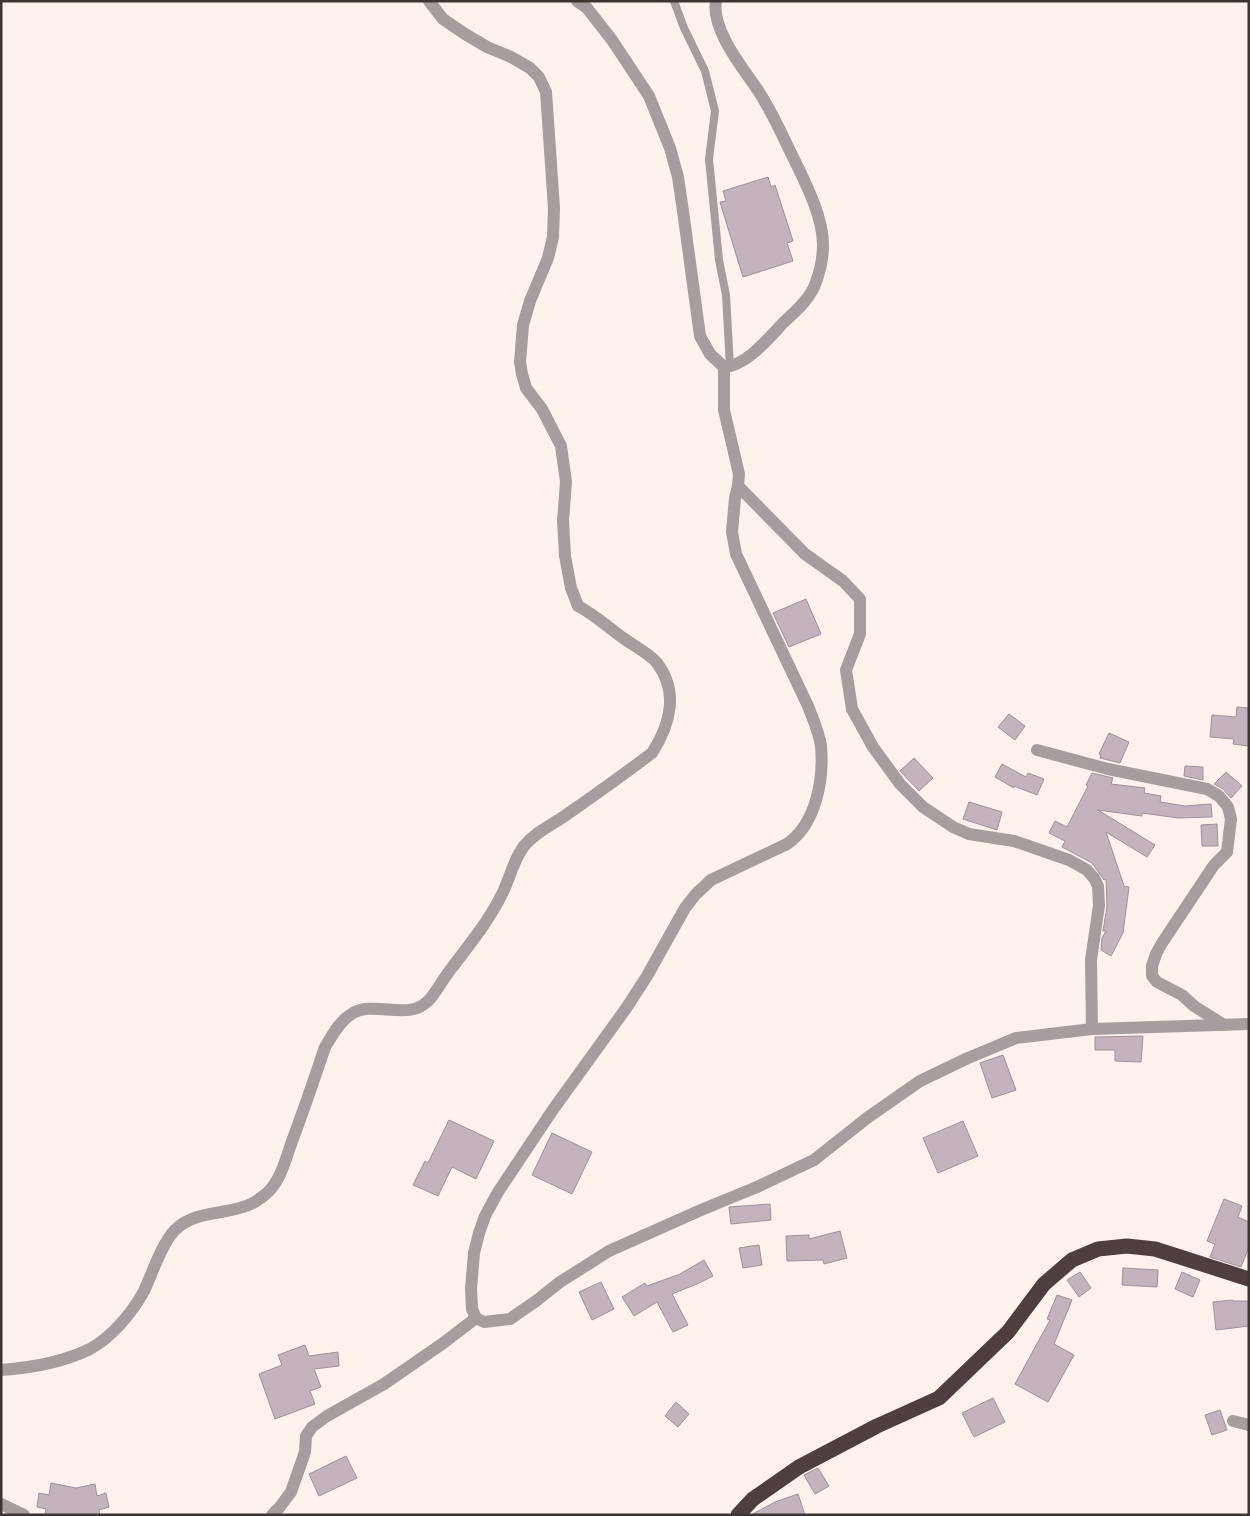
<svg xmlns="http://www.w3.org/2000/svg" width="1250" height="1516" font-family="'Work Sans',sans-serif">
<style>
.building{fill:#c3b3be;stroke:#9f909a}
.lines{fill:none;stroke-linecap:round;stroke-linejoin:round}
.lane{stroke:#a69d9e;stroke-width:8}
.street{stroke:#a69d9e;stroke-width:12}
.highway{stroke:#4f3e3f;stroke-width:15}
</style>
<rect width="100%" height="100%" fill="#fdf2ec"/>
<g class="building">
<polygon points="768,177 771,187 775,185 793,241 787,243 793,261 743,277 720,202 726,201 723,191"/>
<polygon points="806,599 821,634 789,647 773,613"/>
<polygon points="1237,707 1249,708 1249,746 1233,744 1234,739 1210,737 1212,715 1236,717"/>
<polygon points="1009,714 1025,726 1015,740 998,727"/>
<polygon points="1109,733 1129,742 1120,763 1100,758 1101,755 1099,754"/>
<polygon points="914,758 933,778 919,791 900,771"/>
<polygon points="1002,764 1026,777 1028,773 1044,779 1037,795 1014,786 1014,788 995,777"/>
<polygon points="1185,766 1203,767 1203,780 1184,776"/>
<polygon points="1226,772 1242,786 1231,798 1223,789 1214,784"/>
<polygon points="1092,773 1113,778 1111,784 1145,788 1144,793 1161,796 1160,802 1185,806 1211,804 1212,817 1178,818 1142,813 1142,816 1098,810 1155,845 1147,857 1106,832 1124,886 1129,887 1123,933 1111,956 1101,950 1102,938 1106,931 1103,931 1107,906 1106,879 1104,880 1092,863 1062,847 1065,841 1049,833 1055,821 1067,827 1088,786 1086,785"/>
<polygon points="969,802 1002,812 997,830 963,819"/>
<polygon points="1217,824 1218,846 1202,846 1201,825"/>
<polygon points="1143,1036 1141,1062 1115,1061 1115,1050 1095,1050 1095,1037"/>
<polygon points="1003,1055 1016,1090 992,1098 980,1063"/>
<polygon points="449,1120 494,1141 476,1179 452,1167 438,1196 413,1185 425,1161 428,1163"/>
<polygon points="963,1121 978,1156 938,1173 923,1138"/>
<polygon points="552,1133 592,1152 572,1194 532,1175"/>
<polygon points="1224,1199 1242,1206 1238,1217 1249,1222 1249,1247 1241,1267 1210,1257 1215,1244 1207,1241"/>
<polygon points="770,1204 771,1220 731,1224 729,1207"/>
<polygon points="840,1231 847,1258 824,1264 823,1260 787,1261 786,1236 809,1235 809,1239"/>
<polygon points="759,1245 762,1265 743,1268 739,1248"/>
<polygon points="704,1260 713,1276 697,1284 672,1294 688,1325 673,1332 657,1302 634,1316 622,1297 645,1283 647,1286 680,1274"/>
<polygon points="1123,1268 1158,1270 1157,1287 1122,1285"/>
<polygon points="1080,1272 1091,1288 1079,1297 1067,1280"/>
<polygon points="1182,1272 1200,1280 1193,1297 1175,1289"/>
<polygon points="601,1282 614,1309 592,1320 579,1292"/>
<polygon points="1057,1295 1072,1300 1054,1344 1074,1355 1048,1402 1015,1384 1050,1320 1047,1319"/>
<polygon points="1232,1300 1233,1301 1249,1301 1249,1326 1216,1330 1213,1302"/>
<polygon points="305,1345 309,1356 338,1352 339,1366 314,1369 321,1387 310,1391 315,1404 275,1419 259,1374 282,1365 278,1355"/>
<polygon points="993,1398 1005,1422 974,1437 962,1413"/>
<polygon points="676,1402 689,1414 678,1427 665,1416"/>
<polygon points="1220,1410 1227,1430 1212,1435 1205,1415"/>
<polygon points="346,1456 357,1478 319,1496 309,1474"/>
<polygon points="818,1468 829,1486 815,1494 804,1475"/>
<polygon points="51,1483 76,1488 95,1484 97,1496 106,1493 109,1507 99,1510 100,1515 45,1515 46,1509 37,1507 39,1493 49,1495"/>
<polygon points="798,1494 805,1515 751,1515 775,1502"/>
</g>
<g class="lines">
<polyline class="lane" points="674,1 684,28 705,71 715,111 709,159 719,260 726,295 730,367"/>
<g class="street">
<path d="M577 1 587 8 612 40 649 96 670 148 678 177 683 211 700 336 710 354 724 367C746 366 768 339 783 323 795 312 811 298 816 282 820 271 823 257 823 245 823 214 802 176 789 149 779 128 770 108 757 89 742 67 711 29 716 1"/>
<path d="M724 367V410L739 474 738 486 735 498 732 532 736 554 808 706C813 719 819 732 821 746 824 780 816 824 787 844L711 880 696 894 685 908 647 976 627 1007 552 1111 498 1192 485 1216 479 1233 474 1253 471 1289 472 1309 476 1318 484 1322 510 1319 536 1301 560 1282 609 1251 701 1210 757 1187 814 1160 867 1118 920 1081 968 1058 1016 1038 1092 1029 1249 1024"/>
<polyline points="738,486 805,554 843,581 860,599 860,634 846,670 852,709 873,747 900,784 923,807 953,827 969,834 1014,841 1069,860 1087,870 1094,878 1098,886 1099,905 1091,960 1092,1029"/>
<polyline points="1037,750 1108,769 1207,789 1219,796 1228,807 1231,819 1227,852 1214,865 1162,943 1156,954 1152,966 1152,976 1157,982 1182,995 1194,1006 1224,1025"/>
<path d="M1 1370C31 1368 63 1362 90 1349 112 1337 132 1313 144 1291 152 1274 162 1243 175 1230 196 1209 228 1216 253 1203 258 1200 264 1196 268 1192 280 1181 286 1159 291 1144 303 1112 314 1080 325 1047 332 1036 339 1022 350 1015 373 998 408 1023 429 1000 437 991 443 979 451 969 469 945 489 921 502 894 510 879 513 860 524 846 535 832 552 825 566 815 595 795 624 774 652 753 670 725 679 692 657 663 650 654 629 643 619 635 604 624 595 615 578 606L571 588 565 556 563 521 566 482 561 446 542 409 526 388 522 374 520 362 523 325 530 301 548 258 553 237 554 208 546 92 539 77 530 68 511 57 487 47 465 34 443 19 429 1"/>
<polyline points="1233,1421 1249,1425"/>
<polyline points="1,1504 24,1515"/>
<polyline points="272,1515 279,1508 291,1492 305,1452 306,1436 312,1427 327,1416 384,1384 442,1344 476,1318"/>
</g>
<polyline class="highway" points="738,1515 753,1499 799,1467 877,1426 939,1398 1008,1332 1044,1284 1072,1260 1098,1249 1127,1246 1155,1249 1249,1279"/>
</g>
<rect width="1250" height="1516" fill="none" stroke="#3d3632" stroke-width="5"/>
</svg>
